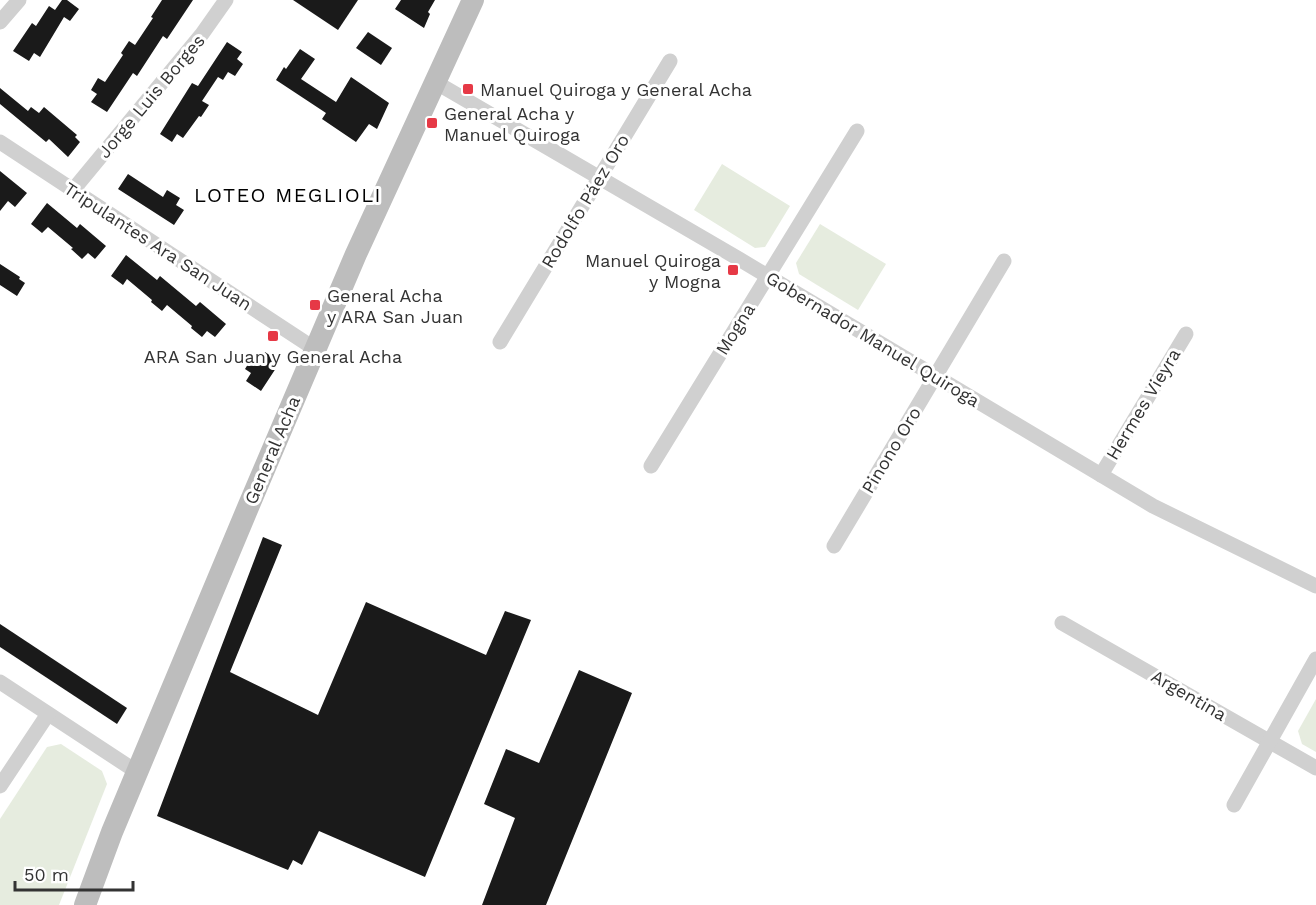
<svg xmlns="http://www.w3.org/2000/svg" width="1316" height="905" font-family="'Work Sans',sans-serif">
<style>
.green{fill:#e6ecdf}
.building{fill:#1a1a1a}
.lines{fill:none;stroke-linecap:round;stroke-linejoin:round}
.minor{stroke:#d0d0d0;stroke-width:15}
.secondary{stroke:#bdbdbd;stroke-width:22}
.poi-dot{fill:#e63946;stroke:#fff;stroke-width:2}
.labels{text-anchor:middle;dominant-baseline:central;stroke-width:6;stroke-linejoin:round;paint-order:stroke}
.poi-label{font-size:18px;fill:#333;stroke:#fff;text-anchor:start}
.street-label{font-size:18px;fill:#333;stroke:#fff}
.neighbourhood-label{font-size:20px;letter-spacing:1.5px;fill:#000;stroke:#fff}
</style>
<rect width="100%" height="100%" fill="#fff"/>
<g class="green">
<polygon points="722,164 790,206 765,247 755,248 694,210"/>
<polygon points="820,224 886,264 858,310 799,274 796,263"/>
<polygon points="1316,699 1316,752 1302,744 1298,731"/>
<polygon points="61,744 102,771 107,784 59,905 0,905 0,819 47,747"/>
</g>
<g class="building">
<polygon points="62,0 67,0 79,9 70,21 64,17 40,57 34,53 29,61 13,51 32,23 36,26 49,6 55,10"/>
<polygon points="162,0 193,0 167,39 163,36 137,76 133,73 107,112 91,102 97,94 91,90 98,78 105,82 123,55 121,53 129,41 135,45 153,18 151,17"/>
<polygon points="293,0 358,0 338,30"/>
<polygon points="401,0 435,0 428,12 430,14 424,28 395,9"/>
<polygon points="368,32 392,48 381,65 356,48"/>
<polygon points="227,42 242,52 237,59 243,64 235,76 228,72 223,80 218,77 202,101 209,105 201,117 199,116 183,138 177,134 172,142 160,134 192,83 198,86"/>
<polygon points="300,49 315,59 301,79 336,102 351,77 389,103 377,129 369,124 356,142 322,119 326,113 276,80 284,67 286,69"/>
<polygon points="0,88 28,111 31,107 39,113 44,107 77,135 75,137 80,142 68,157 49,139 46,142 0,104"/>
<polygon points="0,171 27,193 15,207 8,201 0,211"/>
<polygon points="128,174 163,197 167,190 180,198 176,205 184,210 174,225 118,189"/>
<polygon points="47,203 77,228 80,224 106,246 95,259 88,253 82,259 71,249 73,248 48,227 42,233 31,224"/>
<polygon points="126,255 157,280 160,276 196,306 200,302 226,324 215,337 207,331 202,337 191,328 192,326 167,305 162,311 151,302 152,300 127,279 123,285 111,276"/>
<polygon points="0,264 20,277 19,279 25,283 17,296 0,285"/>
<polygon points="265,352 280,362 261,391 246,381 251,373 245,369 253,356 260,360"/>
<polygon points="263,537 282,545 230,672 318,715 366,602 486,655 505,611 531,620 425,877 319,831 302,865 293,860 288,870 157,816"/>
<polygon points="0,624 127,708 117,724 0,647"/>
<polygon points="579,670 632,693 546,905 482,905 515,818 484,804 506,749 539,763"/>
</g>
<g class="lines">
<g class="minor">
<polyline points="0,22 19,0"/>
<polyline points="435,82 739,259 1153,506 1316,586"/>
<polyline points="0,142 315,349"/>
<polyline points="73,190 202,34 226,0"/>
<polyline points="500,342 670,61"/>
<polyline points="651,466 857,131"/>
<polyline points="1101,475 1186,334"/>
<polyline points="834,546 1004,261"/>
<polyline points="1062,623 1316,768"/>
<polyline points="0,682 137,772"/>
<polyline points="0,786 48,714"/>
<polyline points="1234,805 1316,659"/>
</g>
<polyline class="secondary" points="85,905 112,832 249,505 356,254 473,0"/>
</g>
<g class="poi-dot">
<rect x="462" y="83" width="12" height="12" rx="3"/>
<rect x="426" y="117" width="12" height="12" rx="3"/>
<rect x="727" y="264" width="12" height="12" rx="3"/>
<rect x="309" y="299" width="12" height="12" rx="3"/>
<rect x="267" y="330" width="12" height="12" rx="3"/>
</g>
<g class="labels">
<g class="poi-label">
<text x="480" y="89">Manuel Quiroga y General Acha</text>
<text x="444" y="113">General Acha y<tspan x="444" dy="21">Manuel Quiroga</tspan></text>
<text x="721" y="260" text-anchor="end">Manuel Quiroga<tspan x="721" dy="21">y Mogna</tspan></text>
<text x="327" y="295">General Acha<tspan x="327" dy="21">y ARA San Juan</tspan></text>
<text x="273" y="356" text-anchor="middle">ARA San Juan y General Acha</text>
</g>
<g class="street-label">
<text transform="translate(151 96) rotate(-50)">Jorge Luis Borges</text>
<text transform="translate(585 201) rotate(-59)">Rodolfo Páez Oro</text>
<text transform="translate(158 246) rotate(33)">Tripulantes Ara San Juan</text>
<text transform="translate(735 329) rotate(-58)">Mogna</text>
<text transform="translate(873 339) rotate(31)">Gobernador Manuel Quiroga</text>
<text transform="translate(1143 404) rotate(-59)">Hermes Vieyra</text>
<text transform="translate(272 450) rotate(-67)">General Acha</text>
<text transform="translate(891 450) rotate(-59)">Pinono Oro</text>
<text transform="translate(1189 695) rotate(30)">Argentina</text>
</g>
<g class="neighbourhood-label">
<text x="288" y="195">LOTEO MEGLIOLI</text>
</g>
</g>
<path d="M15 881v9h118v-9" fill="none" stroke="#333333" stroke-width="3"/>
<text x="24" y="881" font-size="18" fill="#333333" stroke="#ffffff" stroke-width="4.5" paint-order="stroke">50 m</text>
</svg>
